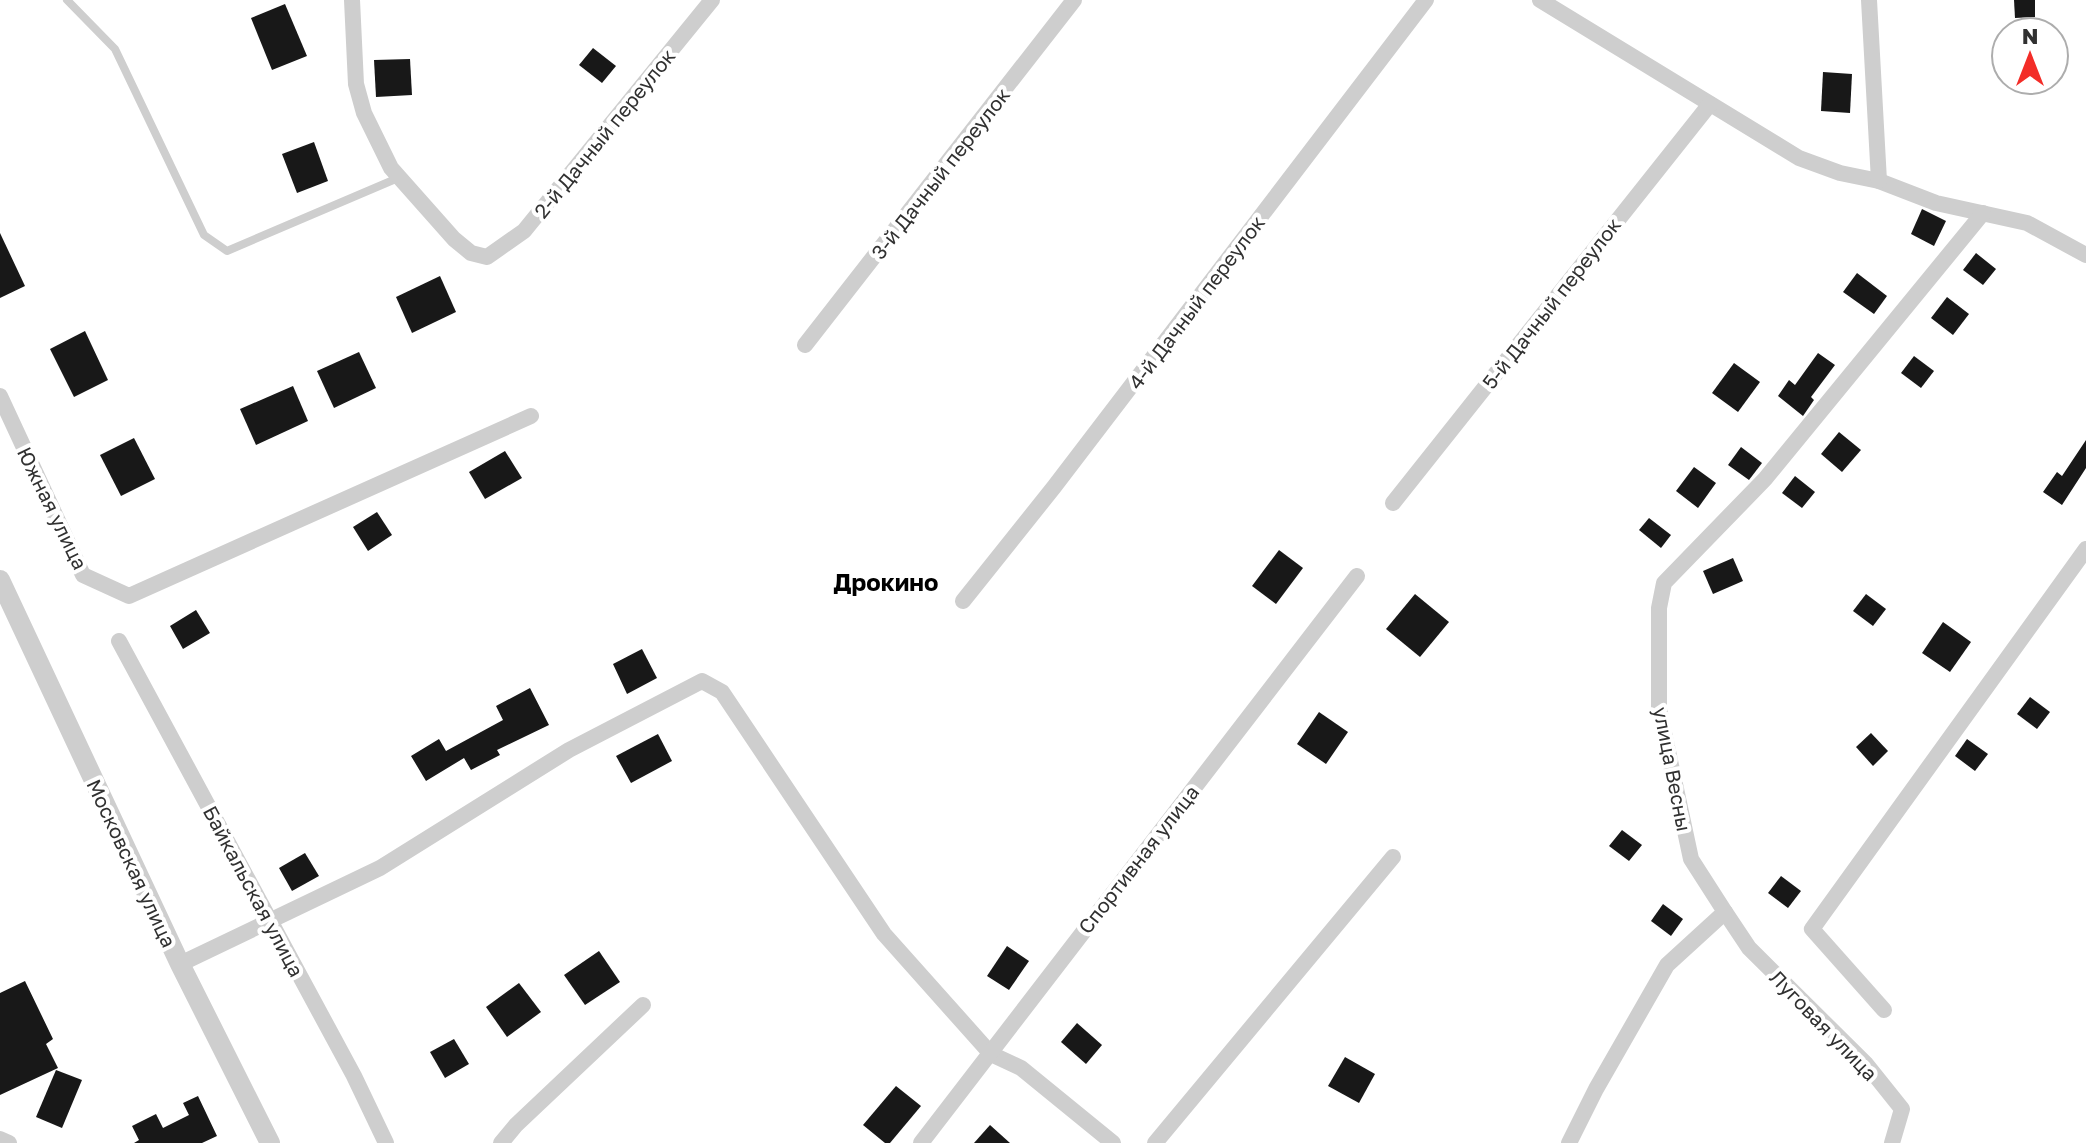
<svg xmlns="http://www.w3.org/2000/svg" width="2086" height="1143" font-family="'Golos Text',sans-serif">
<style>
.building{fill:#181818}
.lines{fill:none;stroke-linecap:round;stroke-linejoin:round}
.service{stroke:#cecece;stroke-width:8}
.minor{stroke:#cecece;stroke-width:16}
.tertiary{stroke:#cecece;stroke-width:20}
.labels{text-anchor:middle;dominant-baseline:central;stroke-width:8;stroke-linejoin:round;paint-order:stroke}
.street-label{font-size:20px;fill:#313131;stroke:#fff}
.quarter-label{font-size:24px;font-weight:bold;fill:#000;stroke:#fff}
</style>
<rect width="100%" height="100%" fill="#fff"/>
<g class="building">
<polygon points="2014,0 2035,0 2035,17 2015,18"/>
<polygon points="285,4 307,56 272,70 251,18"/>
<polygon points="593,48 616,66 602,83 579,65"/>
<polygon points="410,59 412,95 376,97 374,60"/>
<polygon points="1823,72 1852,74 1850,113 1821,111"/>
<polygon points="314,142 328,181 297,193 282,154"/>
<polygon points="1922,209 1946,221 1934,246 1911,234"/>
<polygon points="0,233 25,286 0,298"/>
<polygon points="1976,253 1996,269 1983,285 1963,270"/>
<polygon points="1857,273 1887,296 1874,314 1843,292"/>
<polygon points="440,276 456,312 412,333 396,297"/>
<polygon points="1947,297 1969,314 1953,335 1931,318"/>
<polygon points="85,331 108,380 74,397 50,349"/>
<polygon points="359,352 376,388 334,408 317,371"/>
<polygon points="1818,353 1835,365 1811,397 1814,400 1803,416 1778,396 1789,380 1795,385"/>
<polygon points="1914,356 1934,371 1921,388 1901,373"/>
<polygon points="1734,363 1760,382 1738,412 1712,393"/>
<polygon points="293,386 308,421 256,445 240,409"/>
<polygon points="1839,432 1861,450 1842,472 1821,454"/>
<polygon points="134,438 155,479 121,496 100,455"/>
<polygon points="2086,440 2086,468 2062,505 2043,492 2057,472 2062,476"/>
<polygon points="1741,447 1762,463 1749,480 1728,465"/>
<polygon points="505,451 522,478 485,499 469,472"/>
<polygon points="1694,467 1716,483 1698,508 1676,491"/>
<polygon points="1795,476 1815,492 1802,508 1782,493"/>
<polygon points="377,512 392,535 368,551 353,527"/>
<polygon points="1649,518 1671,535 1661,548 1639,530"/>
<polygon points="1279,550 1303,568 1276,604 1252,586"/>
<polygon points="1733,558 1743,581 1713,594 1703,571"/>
<polygon points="1415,594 1449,622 1420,657 1386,629"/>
<polygon points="1866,594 1886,609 1873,626 1853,611"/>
<polygon points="196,610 210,633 183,649 170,626"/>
<polygon points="1943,622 1971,642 1950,672 1922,653"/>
<polygon points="642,649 657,678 627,694 613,664"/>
<polygon points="530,688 549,725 497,750 500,755 471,770 464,758 426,781 411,756 439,739 446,751 503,720 496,706"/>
<polygon points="2030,697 2050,712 2037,729 2017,714"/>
<polygon points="1319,712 1348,732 1326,764 1297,744"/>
<polygon points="1871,733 1888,751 1873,766 1856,747"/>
<polygon points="658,734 672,761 631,783 616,756"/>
<polygon points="1967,739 1988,754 1975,771 1955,756"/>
<polygon points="1622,830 1642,845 1629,861 1609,846"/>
<polygon points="305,853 319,876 292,891 279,868"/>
<polygon points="1781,876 1801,891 1788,908 1768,893"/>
<polygon points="1663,904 1683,919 1671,936 1651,921"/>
<polygon points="1007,946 1029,961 1009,990 987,976"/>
<polygon points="599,951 620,982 585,1005 564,975"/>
<polygon points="25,981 53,1039 46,1044 58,1068 0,1095 0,993"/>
<polygon points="519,983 541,1012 507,1037 486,1007"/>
<polygon points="1077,1023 1102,1045 1086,1064 1061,1042"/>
<polygon points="454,1039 469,1064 445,1078 430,1052"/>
<polygon points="1345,1057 1375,1074 1359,1103 1328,1086"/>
<polygon points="56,1070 82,1080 62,1128 36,1117"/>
<polygon points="896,1086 921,1106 890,1143 885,1143 863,1125"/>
<polygon points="198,1096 217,1136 202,1143 134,1143 139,1140 132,1126 156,1114 163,1128 189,1115 183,1103"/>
<polygon points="990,1125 1010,1143 974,1143"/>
</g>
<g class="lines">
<polyline class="service" points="67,0 115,49 204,235 227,251 398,178"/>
<g class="minor">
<polyline points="352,0 356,84 364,113 391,168 454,239 471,253 487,257 524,231 712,0"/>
<polyline points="1540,0 1799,158 1840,173 1879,181 1936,203 2027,223 2086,255"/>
<polyline points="1869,0 1879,181"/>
<polyline points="805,345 1074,0"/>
<polyline points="0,396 83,575 129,596 531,416"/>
<polyline points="1393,503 1710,104"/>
<polyline points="963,601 1054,487 1426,0"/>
<polyline points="119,641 354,1076 386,1143"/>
<polyline points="1725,912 1749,948 1866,1064 1902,1109 1892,1143"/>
<polyline points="180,964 380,868 569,750 702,681 722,692 884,934 991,1054 1021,1068 1113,1143"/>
<polyline points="1884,1010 1812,929 2086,549"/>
<polyline points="0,1139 9,1143"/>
<polyline points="501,1143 516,1125 643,1005"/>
<polyline points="921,1143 1357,576"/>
<polyline points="1155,1143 1393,857"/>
<polyline points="1569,1143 1596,1089 1667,965 1725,912 1691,859 1659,709 1659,608 1664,583 1765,479 1983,213"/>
</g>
<polyline class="tertiary" points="0,580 180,964 270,1143"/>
</g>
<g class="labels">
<g class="street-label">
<text transform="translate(604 133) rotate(-51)">2-й Дачный переулок</text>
<text transform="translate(940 173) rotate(-52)">3-й Дачный переулок</text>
<text transform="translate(1196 302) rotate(-53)">4-й Дачный переулок</text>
<text transform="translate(1551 303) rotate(-52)">5-й Дачный переулок</text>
<text transform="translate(53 508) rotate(64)">Южная улица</text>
<text transform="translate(1673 769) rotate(79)">улица Весны</text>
<text transform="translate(1138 859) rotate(-52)">Спортивная улица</text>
<text transform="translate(132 863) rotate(65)">Московская улица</text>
<text transform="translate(254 891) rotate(62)">Байкальская улица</text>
<text transform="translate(1824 1025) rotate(46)">Луговая улица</text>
</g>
<g class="quarter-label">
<text x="886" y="581">Дрокино</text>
</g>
</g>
<g transform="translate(2030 56)"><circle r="38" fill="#ffffff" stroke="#adadad" stroke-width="2"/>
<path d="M0-6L14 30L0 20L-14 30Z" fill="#f32d28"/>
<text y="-12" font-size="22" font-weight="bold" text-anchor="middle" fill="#313131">N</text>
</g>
</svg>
